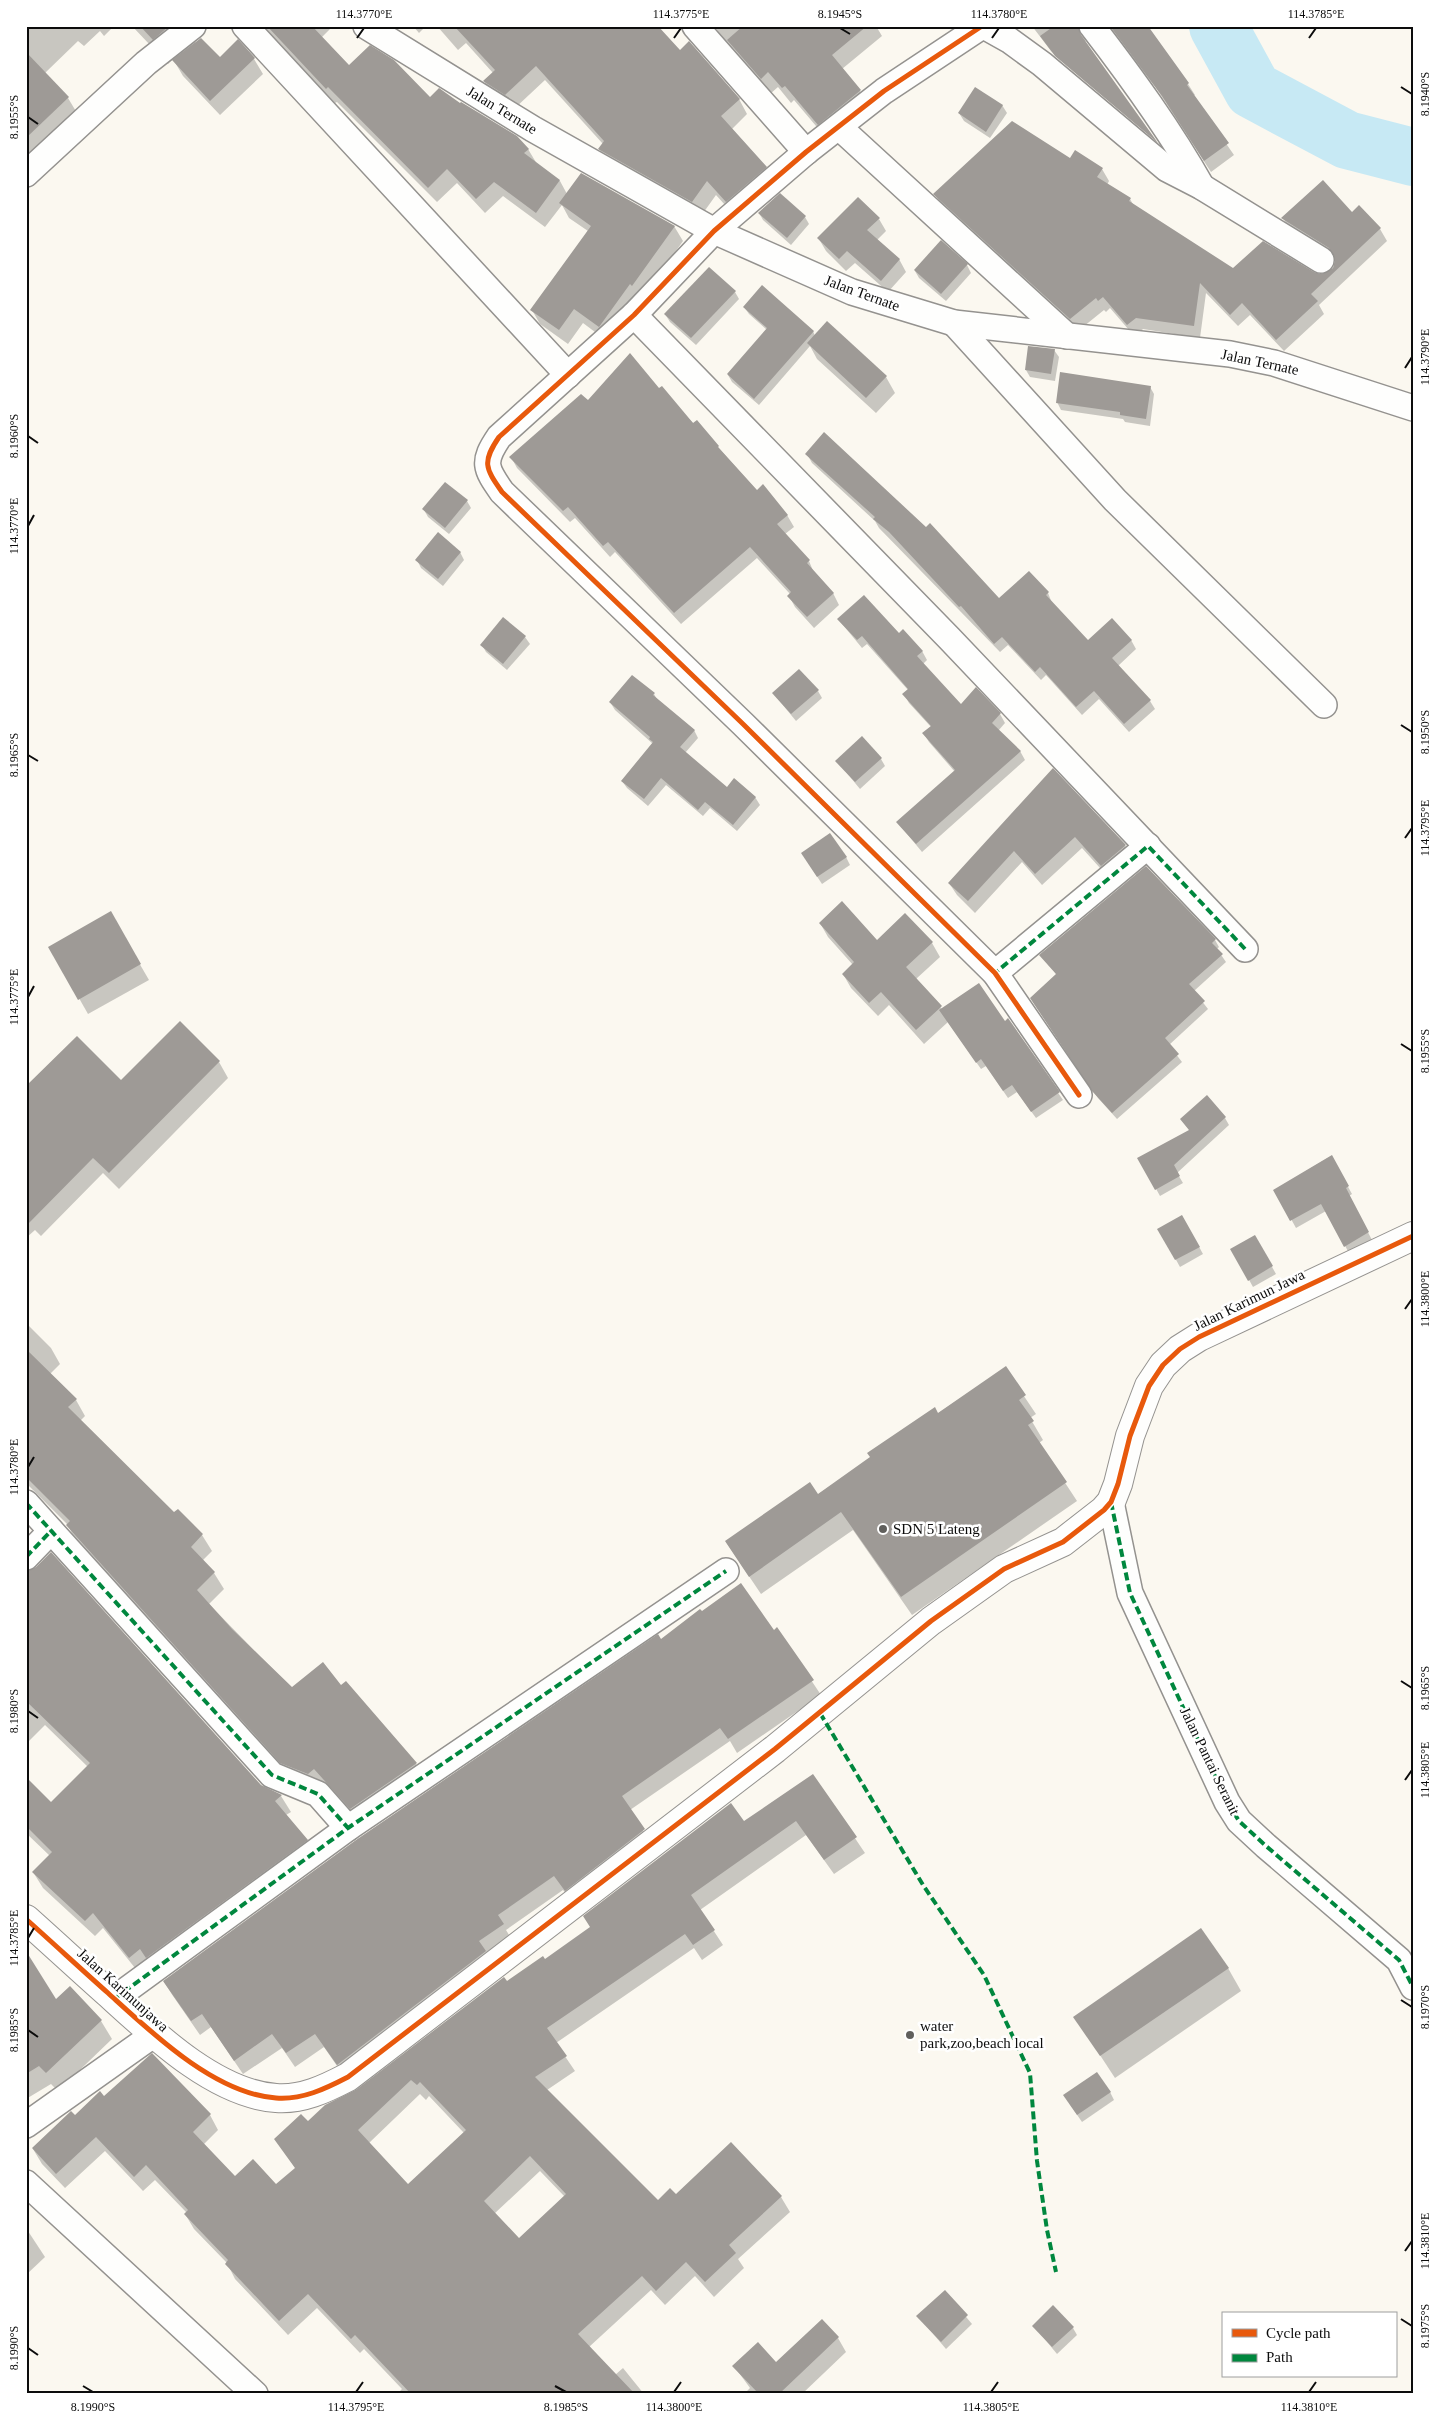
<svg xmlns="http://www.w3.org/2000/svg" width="1439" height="2420" font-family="Georgia,serif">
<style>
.shadow{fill:#0003;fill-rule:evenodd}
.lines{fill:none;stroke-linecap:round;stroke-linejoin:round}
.river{stroke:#c7e9f4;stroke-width:58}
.building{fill:#9e9a96;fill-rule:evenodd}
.minor-casing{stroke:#94928f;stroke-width:28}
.tertiary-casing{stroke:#94928f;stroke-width:30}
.minor{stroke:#fefefd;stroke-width:25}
.tertiary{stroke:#fefefd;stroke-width:28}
.quiet{stroke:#00873e;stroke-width:4;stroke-dasharray:8 4;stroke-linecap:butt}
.cycleway-casing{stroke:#fff;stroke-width:8}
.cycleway{stroke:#e8590c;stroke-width:5}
.ticks{fill:none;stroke:#0c0c0c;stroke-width:2}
.poi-dot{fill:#605f5c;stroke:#fff;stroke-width:2}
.labels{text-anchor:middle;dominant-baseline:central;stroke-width:5;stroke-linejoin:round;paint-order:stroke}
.street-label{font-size:15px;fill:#0c0c0c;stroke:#fff}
.poi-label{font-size:15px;fill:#0c0c0c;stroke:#fff;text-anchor:start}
.neatline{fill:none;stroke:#0c0c0c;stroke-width:2}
.ticks-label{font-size:12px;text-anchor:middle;fill:#0c0c0c}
</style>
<rect width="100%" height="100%" fill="#fbf8f0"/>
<g class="shadow">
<polygon points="26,26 114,26 104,36 100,31 84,46 78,41 45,73 68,98 83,123 26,179"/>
<polygon points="132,26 188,26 186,28 196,44 219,58 254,59 263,74 220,115 183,76 173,59 168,64"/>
<polygon points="264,26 333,26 321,38 349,67 429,99 528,149 537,164 560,181 567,194 674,226 683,241 641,300 607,341 583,323 568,344 540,324 532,310 588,231 569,218 562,205 545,227 503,196 485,213 457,183 437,202 337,102 335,103 268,34"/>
<polygon points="413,26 426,26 419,33"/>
<polygon points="437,26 540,26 679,52 739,99 747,114 732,129 766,167 775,182 735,216 716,195 701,216 608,164 599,149 603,144 545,80 514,109 493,96 484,81 493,73 466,43 458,50"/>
<polygon points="715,26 876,26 882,36 842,69 860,91 869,106 827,139 794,100 791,103 778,87 770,94 721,37"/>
<polygon points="1032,26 1089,26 1084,33 1086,44 1152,136 1051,51"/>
<polygon points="1107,26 1147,26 1188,84 1195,95 1193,96 1234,155 1211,172 1156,88"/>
<polygon points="1057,60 1155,141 1161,150 1063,67"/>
<polygon points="1002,105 1007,113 990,138 964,121 959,113"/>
<polygon points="1075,152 1102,169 1109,181 1107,185 1130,199 1134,206 1233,270 1321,276 1334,269 1337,260 1290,230 1283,218 1352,213 1359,207 1380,229 1387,241 1319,305 1324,314 1284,351 1250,315 1238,326 1206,293 1200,338 1143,329 1135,337 1110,308 1106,312 1104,310 1078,331 942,206 935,194 1071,159"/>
<polygon points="759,213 805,217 809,224 791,245 763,220"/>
<polygon points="879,219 886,231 877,240 899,259 906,272 888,292 855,263 846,271 826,251 819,239"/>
<polygon points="967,265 971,273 946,301 919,278 915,271"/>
<polygon points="735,292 739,299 696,345 670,322 665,314"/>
<polygon points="744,307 813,331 815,336 886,377 895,393 876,413 817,359 810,346 759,405 732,382 728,375 767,330 749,314"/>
<polygon points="1054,350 1059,357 1055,381 1030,377 1026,370"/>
<polygon points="1150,387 1154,394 1150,426 1125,422 1123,419 1061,410 1057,402"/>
<polygon points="659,390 718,447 757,491 787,515 794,527 785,534 809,561 814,573 833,593 839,605 814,628 795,607 789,596 790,594 757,558 681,624 615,552 610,557 575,518 570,522 517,468 511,457 589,401"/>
<polygon points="807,454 999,600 1029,573 1048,593 1052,603 1088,642 1131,640 1136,649 1118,666 1150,701 1155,709 1129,732 1099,699 1082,715 1046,675 1041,680 1008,645 1000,652 879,528 875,521 812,463"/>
<polygon points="467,501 471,508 449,534 428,517 424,510"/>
<polygon points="460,552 464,560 443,586 421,568 417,560"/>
<polygon points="838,619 899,634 922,651 927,660 923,664 961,706 1000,714 1005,723 998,731 1020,751 1025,760 922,852 898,823 955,772 929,742 924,734 931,727 909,703 904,694 908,690 867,644 862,648"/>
<polygon points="525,637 530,644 507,670 486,652 482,645"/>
<polygon points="818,691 822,698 796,721 773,693"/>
<polygon points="654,694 658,701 694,730 698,738 685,753 727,788 755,797 760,805 737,831 710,808 703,816 666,785 648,806 627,788 622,781 653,744 615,710 610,702"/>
<polygon points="881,759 885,766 860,789 837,761"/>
<polygon points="1053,770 1125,846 1132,858 1109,878 1082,848 1042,885 1022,862 975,913 957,895 949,883"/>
<polygon points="846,857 850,865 822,884 807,861"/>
<polygon points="1146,868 1215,940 1219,947 1217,949 1226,962 1194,991 1208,1009 1169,1045 1182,1062 1117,1119 1098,1098 1036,1006 1057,975 1041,955"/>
<polygon points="110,913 149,980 88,1014 50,947"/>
<polygon points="820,923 877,941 932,943 940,957 916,979 942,1009 1005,1023 1008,1020 1063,1100 1036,1118 1017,1092 1008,1098 986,1066 981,1069 948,1022 924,1044 889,1005 878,1016 851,988 843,974 853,965 828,937"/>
<polygon points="219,1062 228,1078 119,1189 103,1173 41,1236 35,1230 26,1238 26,1088 121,1082"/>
<polygon points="1225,1118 1229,1125 1177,1173 1183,1183 1160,1196 1139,1158 1190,1131 1181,1119"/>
<polygon points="1331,1156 1352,1194 1349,1196 1372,1240 1349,1253 1326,1211 1296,1228 1275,1190"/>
<polygon points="1182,1216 1203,1254 1180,1267 1159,1229"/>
<polygon points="1255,1236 1276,1274 1253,1287 1232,1249"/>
<polygon points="27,1324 51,1348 60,1364 50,1374 76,1400 85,1416 80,1421 174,1514 178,1510 202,1535 212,1551 202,1561 214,1573 224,1589 209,1604 292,1689 341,1686 346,1683 416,1764 426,1780 360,1824 291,1779 76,1542 68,1525 26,1483"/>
<polygon points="1005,1368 1036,1414 1030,1418 1043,1440 1039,1443 1077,1501 912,1615 853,1530 761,1594 726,1542 817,1495"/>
<polygon points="26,1572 261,1786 281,1796 291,1812 286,1815 307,1840 316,1856 139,1973 103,1928 95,1936 43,1888 33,1872 50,1856 26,1833 26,1779 51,1804 88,1767 45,1725 26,1744"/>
<polygon points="777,1629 821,1695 737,1753 730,1741 630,1810 652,1844 574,1904 563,1890 506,1930 511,1938 346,2079 324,2047 295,2067 282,2048 243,2074 211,2027 200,2035 173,1996 164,1982 661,1640 773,1632"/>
<path d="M813 1776 865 1853 834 1874 806 1835 700 1910 723 1945 702 1960 694 1948 556 2043 575 2071 547 2090 658 2202 676 2196 731 2144 781 2197 790 2212 738 2259 744 2268 714 2297 695 2276 665 2305 651 2290 589 2347 615 2375 623 2368 644 2394H397L402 2389 364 2349 360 2353 317 2308 288 2335 235 2279 227 2263 194 2229 185 2214 187 2213 155 2180 143 2191 105 2151 65 2188 42 2164 33 2149 75 2116 104 2097 152 2055 210 2115 218 2130 203 2145 235 2178 276 2186 296 2169 276 2139 308 2123 358 2090 506 1983 544 1961ZM420 2094 426 2100 429 2096 464 2133 408 2186 369 2143ZM540 2171 565 2197 519 2240 494 2214Z"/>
<polygon points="26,1953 56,2001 101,2021 112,2039 58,2091 51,2084 26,2099"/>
<polygon points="1228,1968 1241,1991 1115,2078 1075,2017"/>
<polygon points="1110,2092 1114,2100 1082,2122 1069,2103"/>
<polygon points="26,2228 45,2257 26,2275"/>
<polygon points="945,2292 972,2324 946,2349 918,2316"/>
<polygon points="822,2321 838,2338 846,2352 802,2394 744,2394 750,2388 734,2366 776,2364"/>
<polygon points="1034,2326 1073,2328 1077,2335 1057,2354"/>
</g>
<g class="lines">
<polyline class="river" points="1218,26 1253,90 1347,140 1413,157"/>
</g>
<g class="building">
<polygon points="140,26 169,26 153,40"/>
<polygon points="267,26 312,26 349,65 370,45 394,60 430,97 439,88 460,103 461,102 517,136 529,149 524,153 560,180 536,213 494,182 476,199 447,169 428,188 328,87 326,89"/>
<polygon points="454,26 658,26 680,50 689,41 740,99 721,116 767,167 726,202 707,181 692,202 598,149 604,141 536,66 505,95 483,81 495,70"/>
<polygon points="743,26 867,26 832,55 861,90 818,125 785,86 782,88 768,72 761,79 727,40"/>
<polygon points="1054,26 1078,26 1081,35 1158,143 1055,56 1040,36"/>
<polygon points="1110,26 1148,26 1189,83 1187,85 1229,143 1204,161 1162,96"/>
<polygon points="201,38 220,57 238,39 255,58 210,101 172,60"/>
<polygon points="26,52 69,97 26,138"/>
<polygon points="975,87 1003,105 986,132 958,113"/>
<polygon points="1012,121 1070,158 1075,150 1103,168 1097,177 1131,198 1129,201 1233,268 1263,241 1314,272 1321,274 1333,268 1335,260 1329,248 1281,218 1323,180 1352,212 1359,205 1381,228 1311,294 1318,301 1276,340 1242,303 1230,315 1200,283 1194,326 1136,318 1127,325 1103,297 1098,301 1096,298 1070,319 933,194"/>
<polygon points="581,173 675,226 632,286 630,284 599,327 574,309 559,330 530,310 591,226 559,203"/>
<polygon points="780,193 806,216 787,238 758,213"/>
<polygon points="858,197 880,218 867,230 900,259 881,281 847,251 839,259 817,238"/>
<polygon points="941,240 968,264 941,294 914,270"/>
<polygon points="709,267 736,291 691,338 664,314"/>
<polygon points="762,285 814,331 754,399 727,374 767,328 743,307"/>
<polygon points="827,321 887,376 866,398 807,343"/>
<polygon points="1028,346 1055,349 1051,374 1025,370"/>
<polygon points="630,353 659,388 662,386 693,423 697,420 719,446 718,447 757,490 763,484 788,515 777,524 810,560 807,563 834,593 807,617 787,596 791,592 750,547 674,613 608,542 603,546 568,507 563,511 509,457 581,394 588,400"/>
<polygon points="1060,372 1151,386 1146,419 1120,415 1120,412 1056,403"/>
<polygon points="824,432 926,527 930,523 999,598 1029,571 1049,592 1046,595 1088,640 1112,618 1132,640 1112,658 1151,700 1124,724 1094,691 1076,707 1040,667 1035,672 1002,637 994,644 961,606 959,607 889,532 873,519 875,517 805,454"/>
<polygon points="445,482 468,500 445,528 422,509"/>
<polygon points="438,532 461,552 438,579 415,560"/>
<polygon points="864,595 899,633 903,629 923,651 917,656 961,704 976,687 1001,713 992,723 1021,751 916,844 896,822 955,770 922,733 931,726 902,694 908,689 862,636 857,640 837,619"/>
<polygon points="503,617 526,636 503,664 480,645"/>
<polygon points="799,669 819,690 791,714 772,693"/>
<polygon points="632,675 655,693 653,695 695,730 680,747 727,787 734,778 756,797 733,825 705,802 698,810 661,778 644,799 621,781 653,742 649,739 650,737 609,702"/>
<polygon points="862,736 882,758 855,782 835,761"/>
<polygon points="1053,768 1126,845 1101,866 1075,837 1035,874 1014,851 968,901 948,883"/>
<polygon points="830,833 847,857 817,877 801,853"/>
<polygon points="1146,866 1216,939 1212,943 1223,954 1189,984 1205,1001 1165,1038 1179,1054 1112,1113 1092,1091 1030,998 1056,974 1039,955"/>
<polygon points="842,901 877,940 905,913 933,942 906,967 942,1006 916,1030 881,992 869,1003 842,974 854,962 819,923"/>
<polygon points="111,911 141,964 78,1000 48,947"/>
<polygon points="979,983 1005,1021 1008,1018 1060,1092 1031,1112 1012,1085 1003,1091 981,1059 976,1063 939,1010"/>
<polygon points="180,1021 220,1061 109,1173 93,1158 26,1226 26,1086 77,1036 121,1080"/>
<polygon points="1207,1095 1226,1117 1174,1165 1180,1176 1155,1190 1137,1158 1189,1130 1180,1119"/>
<polygon points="1332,1155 1349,1186 1346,1188 1369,1232 1344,1247 1321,1204 1290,1221 1273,1190"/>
<polygon points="1182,1215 1200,1247 1175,1260 1157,1229"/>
<polygon points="1255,1235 1273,1266 1248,1281 1230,1249"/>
<polygon points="26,1349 77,1399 68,1407 174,1512 178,1509 203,1534 191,1547 215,1572 197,1590 232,1629 292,1687 323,1662 341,1685 346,1681 417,1763 350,1809 314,1769 308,1774 280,1763 66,1525 70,1521 26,1477"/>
<polygon points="1006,1366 1026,1395 1019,1400 1034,1421 1028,1425 1067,1482 901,1597 841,1512 749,1577 725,1541 810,1482 818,1494 870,1457 867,1453 935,1407 938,1413"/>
<polygon points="51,1552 261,1785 282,1795 275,1801 308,1840 146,1958 140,1949 129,1958 93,1913 85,1921 32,1872 52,1852 26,1826 26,1777 51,1802 90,1763 26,1701 26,1571 36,1567"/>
<polygon points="741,1583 774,1630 777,1627 814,1680 728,1739 720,1728 622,1796 645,1829 565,1891 554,1876 498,1915 504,1924 479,1941 486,1951 337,2065 315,2034 286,2053 272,2034 234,2061 202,2014 191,2021 163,1981 356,1840 658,1634 661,1639 700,1609 702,1611"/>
<path d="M813 1774 857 1837 824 1860 796 1821 691 1895 715 1930 693 1945 685 1934 547 2028 567 2056 535 2077 658 2200 670 2188 676 2194 731 2142 782 2196 729 2245 736 2253 705 2282 686 2262 656 2291 642 2276 578 2334 635 2394H411L355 2335 351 2339 308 2294 279 2321 225 2264 228 2260 184 2214 188 2210 146 2165 134 2177 96 2137 56 2174 32 2148 71 2111 75 2115 100 2091 104 2096 152 2053 211 2114 193 2132 235 2176 253 2159 276 2184 295 2168 274 2139 301 2114 308 2121 325 2105 357 2089 504 1977 507 1981 543 1956 545 1959 590 1927 583 1916 731 1803 744 1821ZM411 2080 417 2085 420 2082 466 2130 408 2184 358 2130ZM530 2156 566 2194 519 2238 484 2201Z"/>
<polygon points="1201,1928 1229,1968 1100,2056 1073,2017"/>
<polygon points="26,1951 56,1999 70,1986 102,2020 46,2073 39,2066 26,2074"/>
<polygon points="1097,2072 1111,2092 1077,2115 1063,2095"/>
<polygon points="945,2290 968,2315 941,2342 916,2316"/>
<polygon points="1053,2305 1074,2327 1052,2347 1032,2326"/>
<polygon points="822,2319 839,2337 779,2394 759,2394 732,2366 758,2342 776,2362"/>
</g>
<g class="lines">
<g class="minor-casing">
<g id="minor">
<polyline points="245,26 568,375"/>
<polyline points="366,26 533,129 714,231 852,292 954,323 1230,354 1274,363 1413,408"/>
<polyline points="695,26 806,152"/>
<path d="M982 26 884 91 806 152 714 231 634 315 499 437C482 462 485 468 502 492L743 724 995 973 1079 1095"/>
<polyline points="984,26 1009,40 1042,64 1167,169 1202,187 1321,260"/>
<path d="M1092 26C1132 78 1170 130 1202 187"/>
<polyline points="840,128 1067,336"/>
<polyline points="26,174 146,63 193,26"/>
<polyline points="634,315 949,638 1245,949"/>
<polyline points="954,323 1115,500 1324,705"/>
<polyline points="995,973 1148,846"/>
<polyline points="1111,1502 1130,1593 1227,1802 1239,1821 1266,1846 1399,1960 1413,1987"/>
<polyline points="26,1503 272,1775 318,1794 348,1828"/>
<polyline points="26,1557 51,1531"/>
<polyline points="114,1999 348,1828 726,1571"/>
<polyline points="26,2125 153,2035"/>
<polyline points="26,2183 255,2394"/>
</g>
</g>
<g class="tertiary-casing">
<path id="tertiary" d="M26 1919C54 1944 81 1969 108 1993 152 2033 215 2094 276 2098 302 2100 325 2089 348 2077L775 1749 931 1621 1004 1569 1063 1542 1104 1510 1111 1502 1118 1484 1130 1436 1149 1386 1163 1365 1180 1349 1199 1337 1413 1236"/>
</g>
<use href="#minor" class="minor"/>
<use href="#tertiary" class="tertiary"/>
<g class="quiet">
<polyline points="997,976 995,973 1148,846 1245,949"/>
<polyline points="1111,1502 1130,1593 1227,1802 1239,1821 1266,1846 1399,1960 1413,1987"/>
<polyline points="26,1503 272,1775 318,1794 348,1828"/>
<polyline points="26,1557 51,1531"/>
<polyline points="820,1713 923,1885 984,1975 1030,2073 1037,2161 1047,2230 1056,2272"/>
<polyline points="114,1999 348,1828 726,1571"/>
</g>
<g class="cycleway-casing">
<g id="cycleway">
<path d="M982 26 884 91 806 152 714 231 634 315 499 437C482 462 485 468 502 492L743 724 995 973 1079 1095"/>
<path d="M26 1919C54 1944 81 1969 108 1993 152 2033 215 2094 276 2098 302 2100 325 2089 348 2077L775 1749 931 1621 1004 1569 1063 1542 1104 1510 1111 1502 1118 1484 1130 1436 1149 1386 1163 1365 1180 1349 1199 1337 1413 1236"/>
</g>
</g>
<use href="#cycleway" class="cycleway"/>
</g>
<path class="ticks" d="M840 28 850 34M357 38 364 28M674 38 681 28M992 38 999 28M1309 38 1316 28M1401 87 1412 94M28 117 38 124M1405 368 1412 357M28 436 38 443M28 526 34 515M1401 725 1412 732M28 755 38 761M1405 838 1412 828M28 997 34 986M1401 1044 1412 1051M1405 1309 1412 1299M28 1467 34 1457M1401 1681 1412 1688M28 1711 38 1718M1405 1780 1412 1770M28 1938 34 1928M1401 2000 1412 2007M28 2030 38 2037M1405 2251 1412 2241M1401 2319 1412 2326M28 2348 38 2355M83 2386 93 2392M555 2386 566 2392M356 2392 363 2382M674 2392 681 2382M991 2392 998 2382M1309 2392 1316 2382"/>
<g class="poi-dot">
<circle cx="883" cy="1529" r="5"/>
<circle cx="910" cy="2035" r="5"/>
</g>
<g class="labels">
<g class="street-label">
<text transform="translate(502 110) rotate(31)">Jalan Ternate</text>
<text transform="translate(862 293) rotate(20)">Jalan Ternate</text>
<text transform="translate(1260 362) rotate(12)">Jalan Ternate</text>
<text transform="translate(1249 1300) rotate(-26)">Jalan Karimun Jawa</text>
<text transform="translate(1210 1761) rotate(64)">Jalan Pantai Seranit</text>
<text transform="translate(123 1990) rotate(42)">Jalan Karimunjawa</text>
</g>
<g class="poi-label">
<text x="893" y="1529">SDN 5 Lateng</text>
<text x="920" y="2026">water<tspan x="920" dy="17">park,zoo,beach local</tspan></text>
</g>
</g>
<rect width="1439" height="2420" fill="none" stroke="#ffffff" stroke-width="55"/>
<rect x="1222" y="2312" width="175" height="65" fill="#ffffff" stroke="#9e9e9e"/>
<rect x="1232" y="2329" width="25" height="8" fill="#e8590c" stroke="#9e9e9e"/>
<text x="1266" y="2338" font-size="15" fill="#0c0c0c">Cycle path</text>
<rect x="1232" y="2354" width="25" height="8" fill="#00873e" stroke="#9e9e9e"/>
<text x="1266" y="2362" font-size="15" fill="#0c0c0c">Path</text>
<rect x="28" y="28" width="1384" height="2364" class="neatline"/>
<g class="ticks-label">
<text x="364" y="18">114.3770°E</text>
<text x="681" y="18">114.3775°E</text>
<text x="840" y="18">8.1945°S</text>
<text x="999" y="18">114.3780°E</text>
<text x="1316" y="18">114.3785°E</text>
<text transform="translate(1425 94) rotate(-90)" y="4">8.1940°S</text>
<text transform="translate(14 117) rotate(-90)" y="4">8.1955°S</text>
<text transform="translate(1425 357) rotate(-90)" y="4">114.3790°E</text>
<text transform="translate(14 436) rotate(-90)" y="4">8.1960°S</text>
<text transform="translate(14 526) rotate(-90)" y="4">114.3770°E</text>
<text transform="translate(1425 732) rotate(-90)" y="4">8.1950°S</text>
<text transform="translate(14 755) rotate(-90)" y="4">8.1965°S</text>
<text transform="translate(1425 828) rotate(-90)" y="4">114.3795°E</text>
<text transform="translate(14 997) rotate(-90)" y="4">114.3775°E</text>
<text transform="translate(1425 1051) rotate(-90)" y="4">8.1955°S</text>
<text transform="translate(1425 1299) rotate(-90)" y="4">114.3800°E</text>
<text transform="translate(14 1467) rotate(-90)" y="4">114.3780°E</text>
<text transform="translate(1425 1688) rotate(-90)" y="4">8.1965°S</text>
<text transform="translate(14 1711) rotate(-90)" y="4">8.1980°S</text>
<text transform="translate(1425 1770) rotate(-90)" y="4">114.3805°E</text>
<text transform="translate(14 1938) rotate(-90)" y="4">114.3785°E</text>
<text transform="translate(1425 2007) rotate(-90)" y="4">8.1970°S</text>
<text transform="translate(14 2030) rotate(-90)" y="4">8.1985°S</text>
<text transform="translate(1425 2241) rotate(-90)" y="4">114.3810°E</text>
<text transform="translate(1425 2326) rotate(-90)" y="4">8.1975°S</text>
<text transform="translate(14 2348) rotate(-90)" y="4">8.1990°S</text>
<text x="93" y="2411">8.1990°S</text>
<text x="356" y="2411">114.3795°E</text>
<text x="566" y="2411">8.1985°S</text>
<text x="674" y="2411">114.3800°E</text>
<text x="991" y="2411">114.3805°E</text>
<text x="1309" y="2411">114.3810°E</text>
</g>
</svg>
